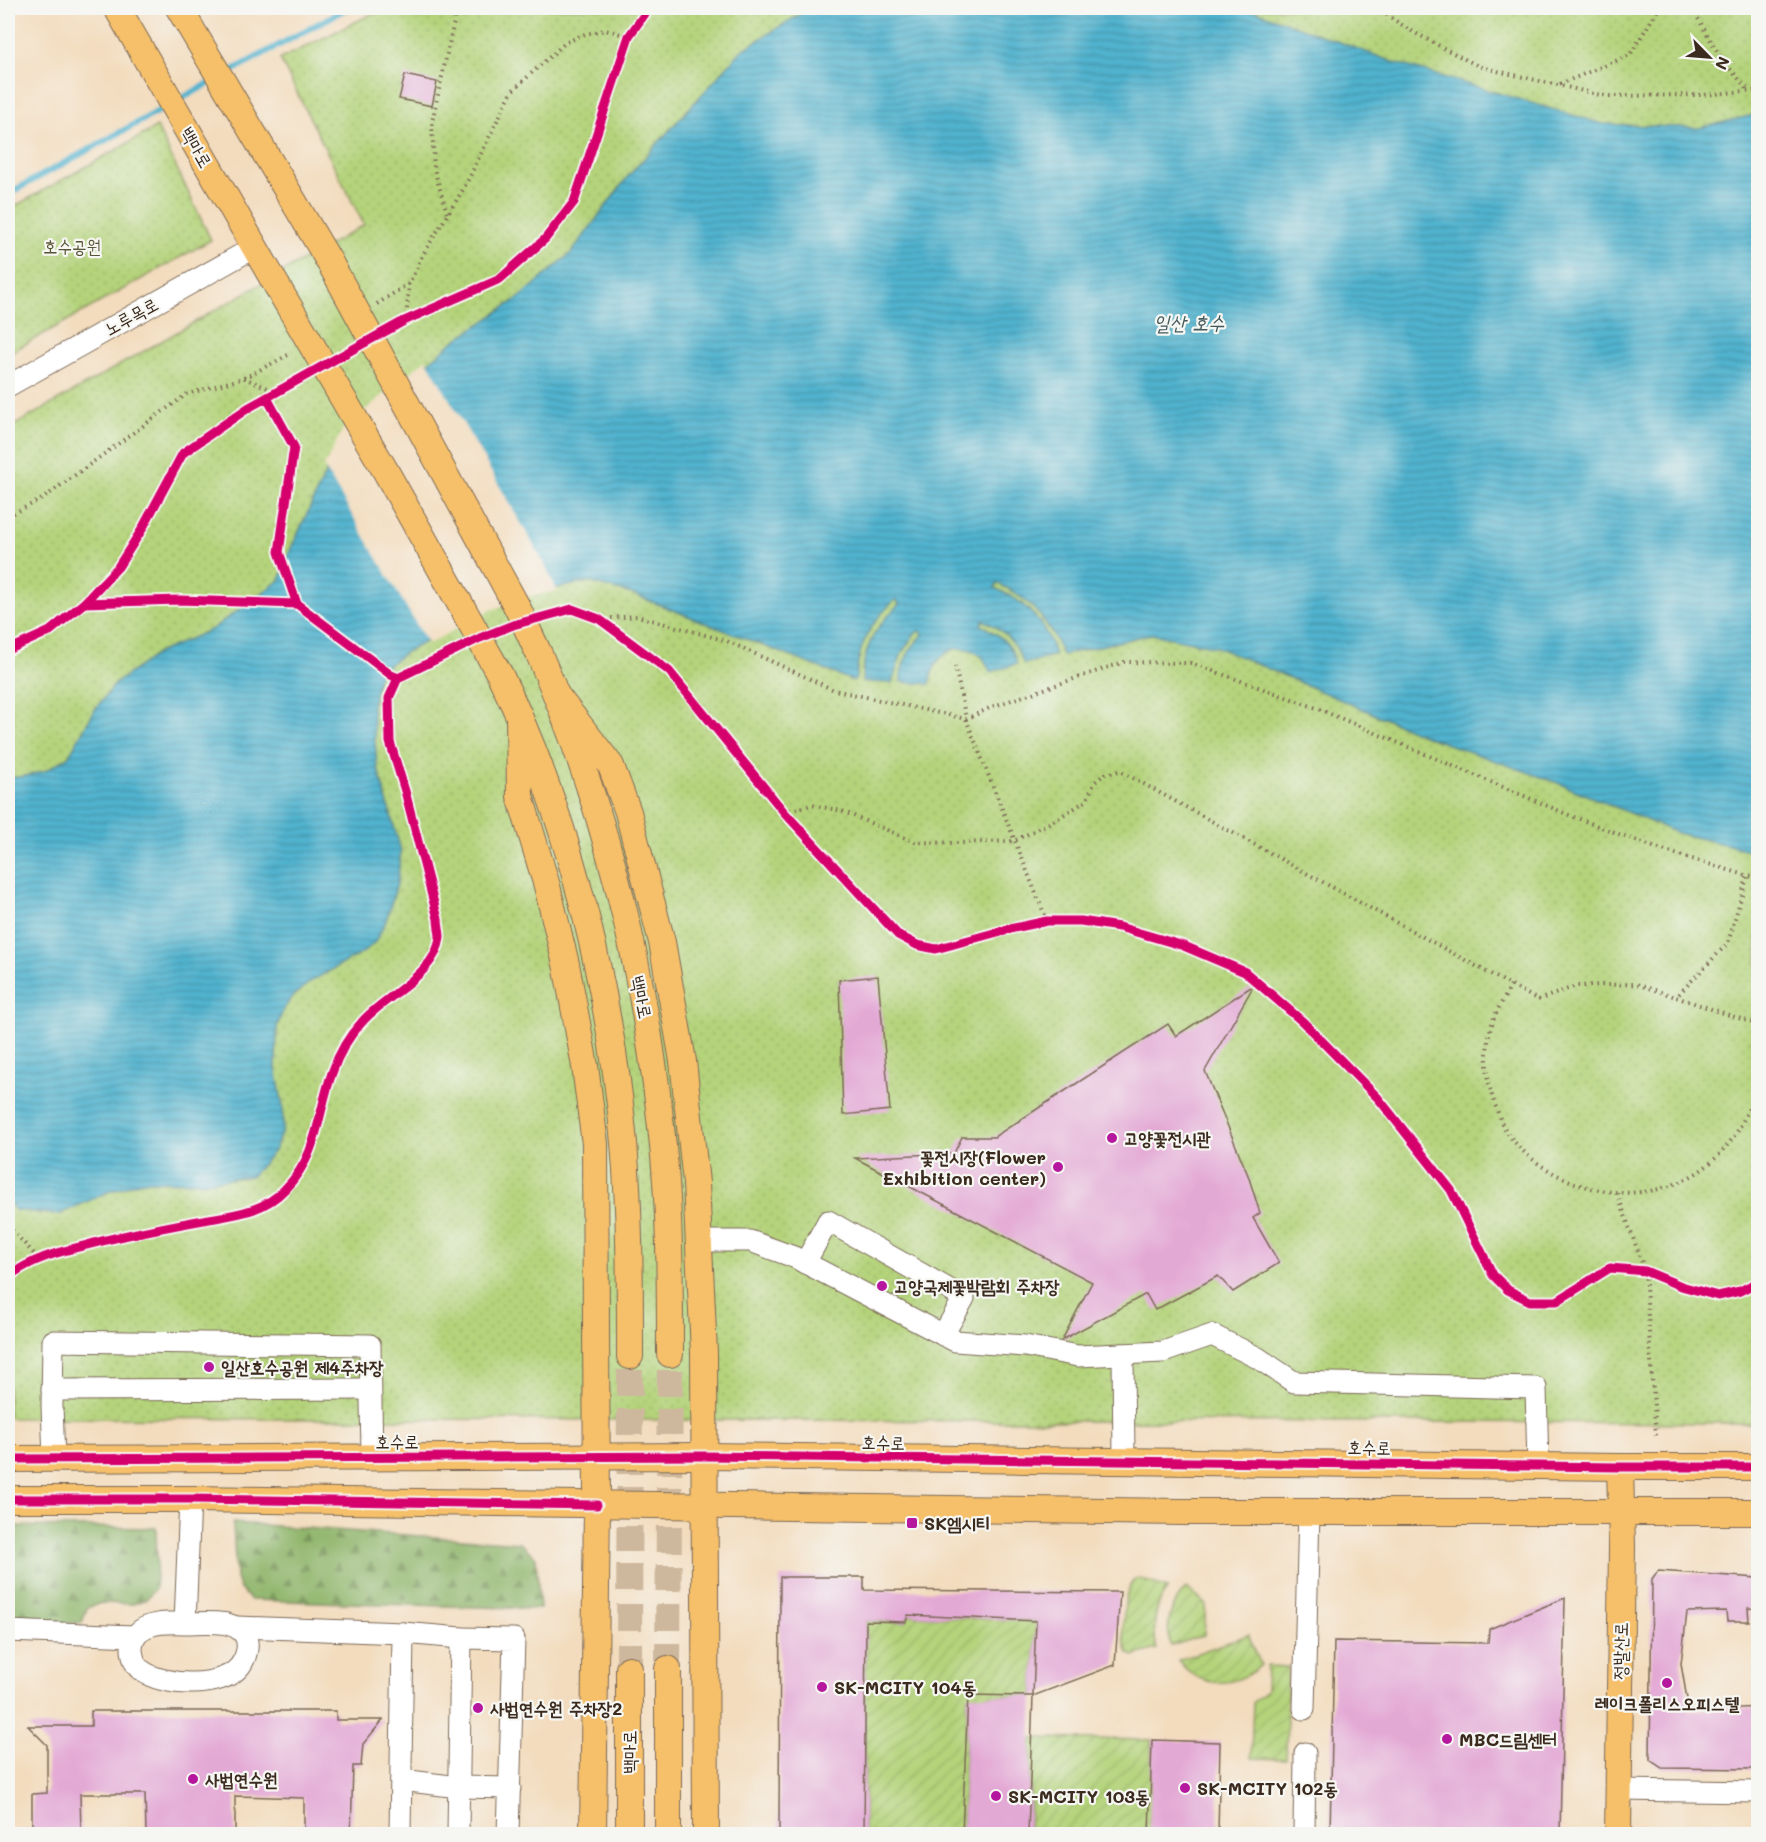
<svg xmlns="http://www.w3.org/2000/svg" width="1766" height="1842" font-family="Mali,'Poor Story',sans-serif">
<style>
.forest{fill:url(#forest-firs);stroke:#657044;stroke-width:1.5}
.park{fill:url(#park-dots);stroke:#787e4c;stroke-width:1.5}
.garden{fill:url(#garden-furrows);stroke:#787e4c;stroke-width:1.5}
.water{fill:url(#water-rules);stroke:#466e76;stroke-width:1.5}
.pier{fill:#f3dcbd}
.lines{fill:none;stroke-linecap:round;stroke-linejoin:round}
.stream{stroke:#51b3cf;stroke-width:6}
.building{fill:#e3a9d5}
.major-tunnel{stroke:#ceb89d;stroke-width:26;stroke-dasharray:26 13;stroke-linecap:butt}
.minor-casing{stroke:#7b6856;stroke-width:23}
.major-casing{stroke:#7b6856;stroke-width:28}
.path{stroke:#7b6856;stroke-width:4;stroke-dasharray:1.5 4.5;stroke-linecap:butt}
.minor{stroke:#fff;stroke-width:21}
.major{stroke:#f6c06b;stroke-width:26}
.major-bridge-casing{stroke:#7b6856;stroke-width:28;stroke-linecap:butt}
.major-bridge{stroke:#f6c06b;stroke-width:26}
.cycleway-casing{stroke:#f6f6f2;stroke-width:13}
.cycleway{stroke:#d6006c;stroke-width:9}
.poi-dot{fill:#b5179e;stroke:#f6f6f2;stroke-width:2}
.labels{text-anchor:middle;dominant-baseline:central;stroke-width:4.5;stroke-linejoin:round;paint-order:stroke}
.street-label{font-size:18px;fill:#3b2a1e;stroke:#f6f6f2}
.park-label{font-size:18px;fill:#595435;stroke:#f6f6f2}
.poi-label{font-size:18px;font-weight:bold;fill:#3b2a1e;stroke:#f6f6f2;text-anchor:start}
.water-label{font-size:20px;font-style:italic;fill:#435a5c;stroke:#f6f6f2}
</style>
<defs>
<pattern id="forest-firs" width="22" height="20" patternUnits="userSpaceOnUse" patternTransform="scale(1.5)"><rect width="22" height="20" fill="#8fb56a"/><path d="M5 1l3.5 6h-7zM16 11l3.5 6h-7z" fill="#769357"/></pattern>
<pattern id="park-dots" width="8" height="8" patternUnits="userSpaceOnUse" patternTransform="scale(1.5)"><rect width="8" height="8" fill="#b4d37a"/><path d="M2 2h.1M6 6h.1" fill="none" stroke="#9cb569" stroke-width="1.8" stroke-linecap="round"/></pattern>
<pattern id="garden-furrows" width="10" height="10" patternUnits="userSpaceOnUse" patternTransform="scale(1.5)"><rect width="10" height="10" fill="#b4d37a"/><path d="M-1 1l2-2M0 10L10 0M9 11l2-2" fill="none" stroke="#9cb569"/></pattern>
<pattern id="water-rules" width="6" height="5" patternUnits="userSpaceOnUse" patternTransform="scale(1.5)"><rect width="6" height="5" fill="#51b3cf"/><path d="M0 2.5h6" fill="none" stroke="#4492a7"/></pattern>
</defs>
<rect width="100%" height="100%" fill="#f6f6f2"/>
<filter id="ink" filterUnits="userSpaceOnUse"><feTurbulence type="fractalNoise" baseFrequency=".0167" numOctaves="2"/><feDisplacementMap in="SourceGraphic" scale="12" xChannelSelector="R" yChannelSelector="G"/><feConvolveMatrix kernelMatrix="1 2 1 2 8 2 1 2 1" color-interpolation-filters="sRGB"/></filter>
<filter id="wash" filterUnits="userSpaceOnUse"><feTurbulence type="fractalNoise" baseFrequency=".008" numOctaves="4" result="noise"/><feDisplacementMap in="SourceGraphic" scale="24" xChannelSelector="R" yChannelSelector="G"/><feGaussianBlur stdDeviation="1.35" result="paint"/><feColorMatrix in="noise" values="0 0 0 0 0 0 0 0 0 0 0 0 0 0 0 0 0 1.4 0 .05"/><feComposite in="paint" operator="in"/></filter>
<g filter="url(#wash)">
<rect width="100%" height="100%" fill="#f3dcbd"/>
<g class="forest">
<polygon points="233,1523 520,1543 536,1557 540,1609 251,1600 240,1589 236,1578"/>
<polygon points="8,1526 156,1528 157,1563 155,1589 146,1599 133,1604 101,1603 87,1608 82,1623 8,1623"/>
</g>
<g class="park">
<polygon points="384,8 1758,8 1758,1423 8,1418 8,429 364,225 280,59"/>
<polygon points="157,127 211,240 8,354 8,210"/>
</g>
<g class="garden">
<path d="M1137 1578 1168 1588C1154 1605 1152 1628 1157 1649L1133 1656 1128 1653C1120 1639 1122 1586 1137 1578Z"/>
<path d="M1186 1588 1206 1604 1204 1635 1171 1646C1164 1624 1171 1606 1186 1588Z"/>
<polygon points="908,1615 1036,1621 1033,1696 968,1696 962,1834 864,1834 866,1621 906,1622"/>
<path d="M1248 1635 1261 1665C1235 1688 1201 1690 1178 1660Z"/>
<polygon points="1267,1666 1288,1667 1286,1759 1251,1758 1253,1702 1266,1691"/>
<polygon points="1031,1738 1152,1740 1150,1834 1029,1834"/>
</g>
<path class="water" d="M810 8H1247L1396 63 1603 124 1699 128 1758 114V852L1677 833 1558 783 1428 737 1217 647 1151 634 1062 655C1050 621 1029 598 997 583L995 588C1025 601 1046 623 1055 655L1024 664C1015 642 1004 630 983 620L981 625C998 634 1013 644 1017 664L991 672C987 668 986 660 981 656 956 637 932 657 930 684L901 682C900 664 910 647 923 635L920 630 913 636 902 653 892 683 863 682 862 681C863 647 875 627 899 604L896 599C871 622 858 644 856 679L853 681 632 594 589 582 526 594 487 609 406 652 383 669 378 677 372 706 377 765 401 851 397 884 386 921 375 942 364 952 313 980 294 995 283 1010 277 1027 276 1068 283 1107V1129L274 1151 252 1176 202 1182 142 1181 108 1192 58 1215 15 1210 8 1202V777H21L45 771 68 757 96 708 116 683 158 653 212 629 280 580 288 555 345 431 454 341 519 298 571 253 629 175 742 50Z"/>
<polygon class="pier" points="426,359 544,563 557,591 526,597 488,611 428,644 324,467 343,429"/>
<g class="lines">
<g class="stream">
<polyline points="226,74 347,8"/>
<polyline points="177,101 215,80"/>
<polyline points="8,194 168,106"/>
</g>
</g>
<g id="blocks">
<g class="building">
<polygon points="405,75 437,82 432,106 399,99"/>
<polygon points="878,976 890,1110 843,1115 839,980"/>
<polygon points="1254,985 1205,1071 1248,1175 1260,1213 1253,1218 1279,1263 1233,1292 1218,1276 1155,1310 1146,1294 1062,1340 1092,1282 855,1158 954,1153 962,1137 994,1137 1168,1024 1176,1036"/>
<polygon points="1658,1571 1758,1578 1758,1609 1748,1608 1749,1621 1727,1621 1726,1611 1687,1612 1681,1664 1689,1711 1758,1707 1758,1769 1662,1768 1650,1760 1652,1580"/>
<polygon points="780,1577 864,1577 864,1590 1120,1592 1115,1665 1033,1696 1036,1621 908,1615 906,1622 866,1621 864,1834 779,1834"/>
<polygon points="1565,1598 1560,1834 1330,1834 1334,1641 1488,1643 1489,1629"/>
<polygon points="968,1695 1033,1696 1028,1834 962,1834"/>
<polygon points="91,1711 336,1711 336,1720 383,1720 363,1744 361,1766 353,1766 351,1834 304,1834 304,1798 235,1796 235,1834 146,1834 145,1794 80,1794 81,1834 32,1834 32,1794 47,1793 47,1745 28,1726 91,1726"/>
<polygon points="1152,1740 1220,1742 1218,1834 1149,1834"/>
</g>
</g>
</g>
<g filter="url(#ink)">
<use href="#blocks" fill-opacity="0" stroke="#7b6856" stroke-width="1.5"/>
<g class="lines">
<g class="major-tunnel">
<polyline points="629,1669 630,1356"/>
<polyline points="668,1669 670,1354"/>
</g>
<g class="minor-casing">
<g id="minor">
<polyline points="8,386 255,247"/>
<polyline points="699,1241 750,1241 794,1257 955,1341 1025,1346 1078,1356 1163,1352 1212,1335 1258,1358 1294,1382 1536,1388 1538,1466"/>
<polyline points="805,1263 828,1221 964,1298 943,1335"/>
<polyline points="1123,1354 1124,1461"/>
<polyline points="52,1390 370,1389"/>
<polyline points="54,1459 52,1406 53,1341 370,1345 372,1457"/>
<path d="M185 1623C203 1623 235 1618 245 1636 250 1645 246 1658 240 1666 223 1689 162 1687 141 1670 135 1666 133 1658 132 1650 131 1622 164 1622 185 1623L190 1499"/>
<polyline points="237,1627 403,1633 400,1834"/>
<polyline points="8,1631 134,1636"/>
<polyline points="403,1633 461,1638"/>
<polyline points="1304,1709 1309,1511"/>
<polyline points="401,1780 459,1787 510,1788"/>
<polyline points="1617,1790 1758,1792"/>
<polyline points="458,1834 461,1638 514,1639 508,1834"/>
<polyline points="1304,1834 1305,1753"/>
</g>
</g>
<g class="major-casing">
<g id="major">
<polyline points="117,8 277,286"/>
<polyline points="179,8 329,261"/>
<path d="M539 654C605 806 645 972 662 1136 670 1209 670 1282 670 1354"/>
<path d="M500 675C569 816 610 987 624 1143 630 1213 630 1285 630 1356"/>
<polyline points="557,696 611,766 628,812 662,942 683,1061 696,1183 704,1353 706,1834"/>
<polyline points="519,715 520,796 547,886 566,964 585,1066 595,1144 597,1505 593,1834"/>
<polyline points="8,1459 705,1456 1620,1467 1758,1467"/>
<polyline points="8,1499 190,1499 1182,1512 1758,1512"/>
<polyline points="629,1834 629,1669"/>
<polyline points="668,1834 668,1669"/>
<polyline points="1618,1834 1622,1547 1620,1467"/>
</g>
</g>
<g class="path">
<polyline points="1376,8 1413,32 1480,67 1605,96 1703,95 1758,90"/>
<polyline points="1692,8 1721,58 1749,91"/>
<polyline points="1560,84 1630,55 1659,8"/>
<polyline points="447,213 434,169 432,122 457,8"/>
<polyline points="377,304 408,284"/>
<polyline points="406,321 409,284 422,256 464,188 512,91 566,42 585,34 605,30 629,36"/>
<polyline points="244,378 292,353"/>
<polyline points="8,516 42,499 187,394 244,378 277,392"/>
<polyline points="599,619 637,616 727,641 834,690 966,719 994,706 1124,662 1191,663 1314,707 1569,815 1656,848 1758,879"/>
<polyline points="8,655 9,649"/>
<polyline points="955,666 966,719 1047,921"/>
<polyline points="784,812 812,805 842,811 915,842 955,843 1014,841 1055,820 1086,801 1095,782 1105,774 1120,771 1538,1000 1576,986 1636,984 1676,997"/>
<polyline points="1747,877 1728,943 1676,997 1756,1024"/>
<path d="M1511 986C1506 996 1498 1007 1494 1018 1484 1044 1485 1076 1494 1102 1497 1109 1499 1117 1502 1124 1513 1144 1531 1160 1550 1171 1619 1211 1703 1196 1742 1123 1750 1107 1757 1090 1758 1072"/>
<polyline points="1758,1024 1756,1024 1758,1041"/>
<polyline points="1617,1193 1645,1271 1656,1436"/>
<polyline points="8,1226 39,1259"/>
</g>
<use href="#minor" class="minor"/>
<use href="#major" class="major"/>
<g class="major-bridge-casing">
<g id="major-bridge">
<polyline points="329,261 517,607 539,654"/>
<polyline points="277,286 385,470 500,675"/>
</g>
</g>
<use href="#major-bridge" class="major-bridge"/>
<g class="cycleway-casing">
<g id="cycleway">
<polyline points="267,398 294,447 279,552 297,604 391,675 398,678"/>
<polyline points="84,603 179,600 297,604"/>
<polyline points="8,650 50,631 84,603 118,567 141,531 183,453 248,408 330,362 404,321 500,279 545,239 574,202 629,36 649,8"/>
<path d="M8 1277C31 1259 58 1252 87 1245 123 1235 160 1228 198 1221 229 1215 262 1214 285 1189 319 1155 317 1114 332 1073 338 1055 349 1036 362 1022 383 997 437 974 440 937 440 932 438 925 438 919L405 791 390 742 389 698 398 678 480 638 513 625 572 609 599 619 669 671 784 812 898 935 917 945 936 949 1005 930 1047 921H1081L1119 927 1184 946 1245 972 1303 1022 1378 1098 1451 1190 1493 1275 1508 1290 1530 1301H1557L1610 1268 1645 1271 1681 1286 1718 1296 1740 1291 1758 1282"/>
<polyline points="8,1459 705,1456 1620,1467 1758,1467"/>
<polyline points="8,1499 190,1499 597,1505"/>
</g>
</g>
<use href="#cycleway" class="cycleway"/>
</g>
</g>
<g class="poi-dot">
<circle cx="1112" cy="1138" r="6"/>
<circle cx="1058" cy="1167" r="6"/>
<circle cx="882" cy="1286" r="6"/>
<circle cx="209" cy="1367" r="6"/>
<rect x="906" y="1517" width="12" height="12" rx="3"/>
<circle cx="1667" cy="1683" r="6"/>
<circle cx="822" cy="1687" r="6"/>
<circle cx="478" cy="1708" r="6"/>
<circle cx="1447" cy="1739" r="6"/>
<circle cx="193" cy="1779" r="6"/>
<circle cx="1185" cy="1788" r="6"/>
<circle cx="996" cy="1796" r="6"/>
</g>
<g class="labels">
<g class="street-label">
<text transform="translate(197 147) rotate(60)">백마로</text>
<text transform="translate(131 316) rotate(-29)">노루목로</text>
<text transform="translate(642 997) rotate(78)">백마로</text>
<text x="397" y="1441">호수로</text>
<text transform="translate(883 1442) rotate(1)">호수로</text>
<text transform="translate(1369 1447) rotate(1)">호수로</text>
<text transform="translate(1620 1651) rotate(-89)">정발산로</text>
<text transform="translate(629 1752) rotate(-90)">백마로</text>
</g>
<g class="park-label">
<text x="72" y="246">호수공원</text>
</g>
<g class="poi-label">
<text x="1124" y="1138">고양꽃전시관</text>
<text x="1046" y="1157" text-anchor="end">꽃전시장(Flower<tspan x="1046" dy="21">Exhibition center)</tspan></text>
<text x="894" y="1286">고양국제꽃박람회 주차장</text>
<text x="221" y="1367">일산호수공원 제4주차장</text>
<text x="924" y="1523">SK엠시티</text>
<text x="834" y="1687">SK-MCITY 104동</text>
<text x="1667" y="1703" text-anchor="middle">레이크폴리스오피스텔</text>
<text x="490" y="1708">사법연수원 주차장2</text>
<text x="1459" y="1739">MBC드림센터</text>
<text x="205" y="1779">사법연수원</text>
<text x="1197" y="1788">SK-MCITY 102동</text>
<text x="1008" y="1796">SK-MCITY 103동</text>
</g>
<g class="water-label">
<text x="1189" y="322">일산 호수</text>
</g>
</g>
<rect width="1766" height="1842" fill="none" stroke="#f6f6f2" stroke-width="30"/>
<g transform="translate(1709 57) rotate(115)" stroke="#f6f6f2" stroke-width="4.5" paint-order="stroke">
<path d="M0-4.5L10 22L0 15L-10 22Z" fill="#3b2a1e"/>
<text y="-9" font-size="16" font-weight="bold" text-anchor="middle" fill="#3b2a1e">N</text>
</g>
</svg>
